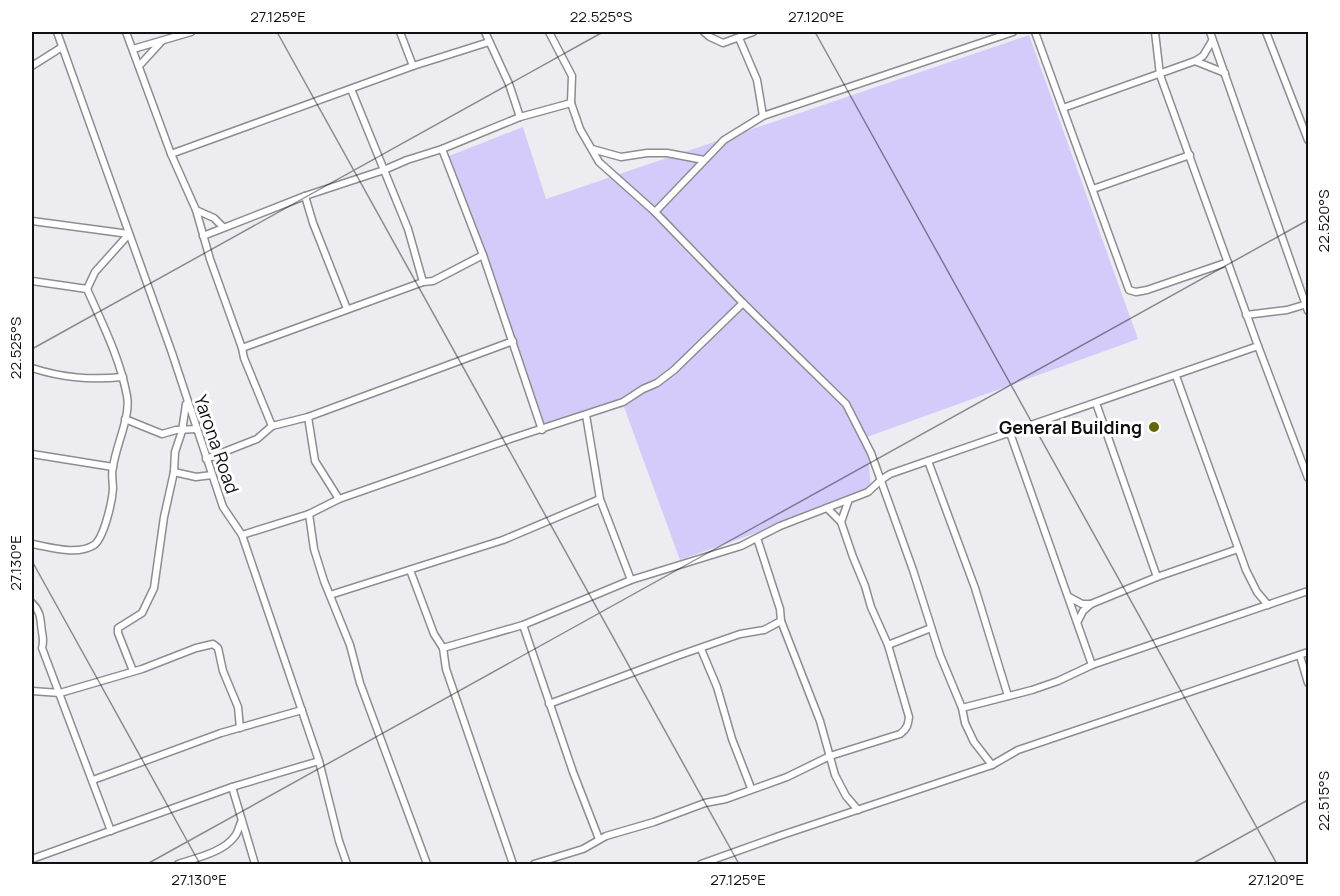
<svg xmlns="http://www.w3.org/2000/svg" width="1340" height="896" font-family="Manrope,sans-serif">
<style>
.green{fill:#d5cbfa}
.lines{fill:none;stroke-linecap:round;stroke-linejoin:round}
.minor-casing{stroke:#8d8d91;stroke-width:9}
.minor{stroke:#fff;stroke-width:6}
.ticks{fill:none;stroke:#111113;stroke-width:1.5;stroke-opacity:0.45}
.poi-dot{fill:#606706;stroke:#fff;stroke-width:2}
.labels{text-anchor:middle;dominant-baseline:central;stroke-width:6;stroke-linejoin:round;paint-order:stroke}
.poi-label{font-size:18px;font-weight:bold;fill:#111113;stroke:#fff;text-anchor:end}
.street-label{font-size:18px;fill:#111113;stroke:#fff}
.neatline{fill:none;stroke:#111113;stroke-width:2}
.ticks-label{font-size:15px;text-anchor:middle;fill:#111113}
</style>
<rect width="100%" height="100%" fill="#edecf1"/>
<polygon class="green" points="1029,35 1138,339 867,437 871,492 680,560 624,407 545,426 444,158 523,127 546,199"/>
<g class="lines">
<g class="minor-casing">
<g id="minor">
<polyline points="57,32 172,353 223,507 242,535 319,761 339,841 347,864"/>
<polyline points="126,32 171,154 196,210 210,259 242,348 244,358 272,426"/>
<polyline points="400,32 413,66"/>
<polyline points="485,32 509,84 520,117"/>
<polyline points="549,32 572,76 571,103 580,129 599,162 655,212 743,303 846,404 871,453 913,570 940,655 962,708 965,723 974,742 992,765"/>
<polyline points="704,32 710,37 723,43 753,32"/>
<polyline points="1035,32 1129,290 1136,292 1147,290 1228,262"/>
<polyline points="1155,32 1160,75 1258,346 1308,478"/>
<polyline points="1210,32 1308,311"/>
<polyline points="1266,32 1308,140"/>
<polyline points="739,38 757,80 763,116"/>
<polyline points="133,49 191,32"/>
<polyline points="1195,61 1225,73"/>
<polyline points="32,66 62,47"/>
<polyline points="139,66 161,42"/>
<polyline points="351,89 408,229 423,282"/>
<polyline points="1063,108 1195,61 1203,56 1212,41"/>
<polyline points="442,149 483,255 542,430"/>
<polyline points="592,149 621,157 647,153 667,153 704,160"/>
<polyline points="171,154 413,66 489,42"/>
<polyline points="1093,189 1190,155"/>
<polyline points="305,196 313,223 347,309"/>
<polyline points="196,210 214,218 223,227"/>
<polyline points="655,212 724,140 763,116 1013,32"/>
<polyline points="32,221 129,234 95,272 87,289"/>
<polyline points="203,236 305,196 384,170 407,160 442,149 520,117 571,103"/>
<polyline points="32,281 87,289"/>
<polyline points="1246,315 1287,310 1307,304"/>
<polyline points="242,348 423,282 433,281 483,255"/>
<path d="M32 368C63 378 90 380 123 377"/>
<polyline points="1176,376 1246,570 1257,592 1268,605"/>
<polyline points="1096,403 1157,577"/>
<polyline points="586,415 600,499 631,580"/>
<polyline points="308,417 315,461 339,499"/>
<polyline points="125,419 162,434 176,430 197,429"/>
<polyline points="1010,433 1092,665"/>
<polyline points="32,454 113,467"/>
<polyline points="206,459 257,439 272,426 308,417 513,341"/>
<polyline points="928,461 975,588 1008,696"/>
<polyline points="174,472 196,477 212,475"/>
<polyline points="309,514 314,549 324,581 350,645 360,683 427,864"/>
<polyline points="841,522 848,502"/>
<polyline points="242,535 309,514 339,499 510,439 623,402 643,389 657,383 674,370 743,303"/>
<polyline points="757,538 780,609 781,621 820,721 835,775 846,796 858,810"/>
<path d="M32 544C50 547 77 556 94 545 104 538 112 502 113 489 113 482 111 474 113 467 116 445 131 416 127 396 120 358 102 323 87 289"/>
<polyline points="410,570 434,634 443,648 446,669 513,864"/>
<polyline points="330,595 503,540 600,499"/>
<polyline points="1069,597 1082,604 1091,604"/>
<path d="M32 603C42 613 40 620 42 632 43 639 44 641 42 648L111 831"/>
<polyline points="1078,621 1083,611 1091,604 1157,577 1238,549"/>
<polyline points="523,625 573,772 599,839"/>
<polyline points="888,645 931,628"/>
<polyline points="443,648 523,625 631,580 741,546 780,526 868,492 881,480 890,474 1258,346"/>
<polyline points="701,649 717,687 732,739 751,788"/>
<polyline points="1300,656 1308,683"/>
<polyline points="133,671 118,633 118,628 142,613 154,588 164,517 174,472 175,452 182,431 186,404"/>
<polyline points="32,691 60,693 142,669 196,648 213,644 218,648 223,671 238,707 240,728"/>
<polyline points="549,704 677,656 740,634 764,630 781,621"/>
<polyline points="962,708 1032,690 1058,681 1092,665 1308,591"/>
<polyline points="93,780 221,733 302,710"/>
<polyline points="232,787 255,864"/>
<polyline points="32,859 232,787 319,761"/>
<path d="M178 864C196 858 224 852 235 836 238 832 239 827 241 822"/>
<path d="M534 864 583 849 606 836 654 822 705 803 726 799 787 777 830 756 900 734C907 729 908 725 909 717L888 645 871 607 865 586 853 557 841 522 827 508"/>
<polyline points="701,864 782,835 992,765 1018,750 1308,652"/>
</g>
</g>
<use href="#minor" class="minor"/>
</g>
<path class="ticks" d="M277 32 739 864M815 32 1277 864M32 349 603 32M32 561 200 864M147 864 1308 220M1192 864 1308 800"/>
<circle class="poi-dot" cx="1154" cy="427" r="6"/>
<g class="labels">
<g class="poi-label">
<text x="1142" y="427">General Building</text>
</g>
<g class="street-label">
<text transform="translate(217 444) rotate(71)">Yarona Road</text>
</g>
</g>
<rect width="1340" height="896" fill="none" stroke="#ffffff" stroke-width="66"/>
<rect x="33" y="33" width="1274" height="830" class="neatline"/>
<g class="ticks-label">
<text x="278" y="22">27.125°E</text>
<text x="601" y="22">22.525°S</text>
<text x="816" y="22">27.120°E</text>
<text transform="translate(1324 221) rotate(-90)" y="5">22.520°S</text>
<text transform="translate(16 348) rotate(-90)" y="5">22.525°S</text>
<text transform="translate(16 563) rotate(-90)" y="5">27.130°E</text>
<text transform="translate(1324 801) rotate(-90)" y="5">22.515°S</text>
<text x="199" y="885">27.130°E</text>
<text x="738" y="885">27.125°E</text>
<text x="1276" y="885">27.120°E</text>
</g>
</svg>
